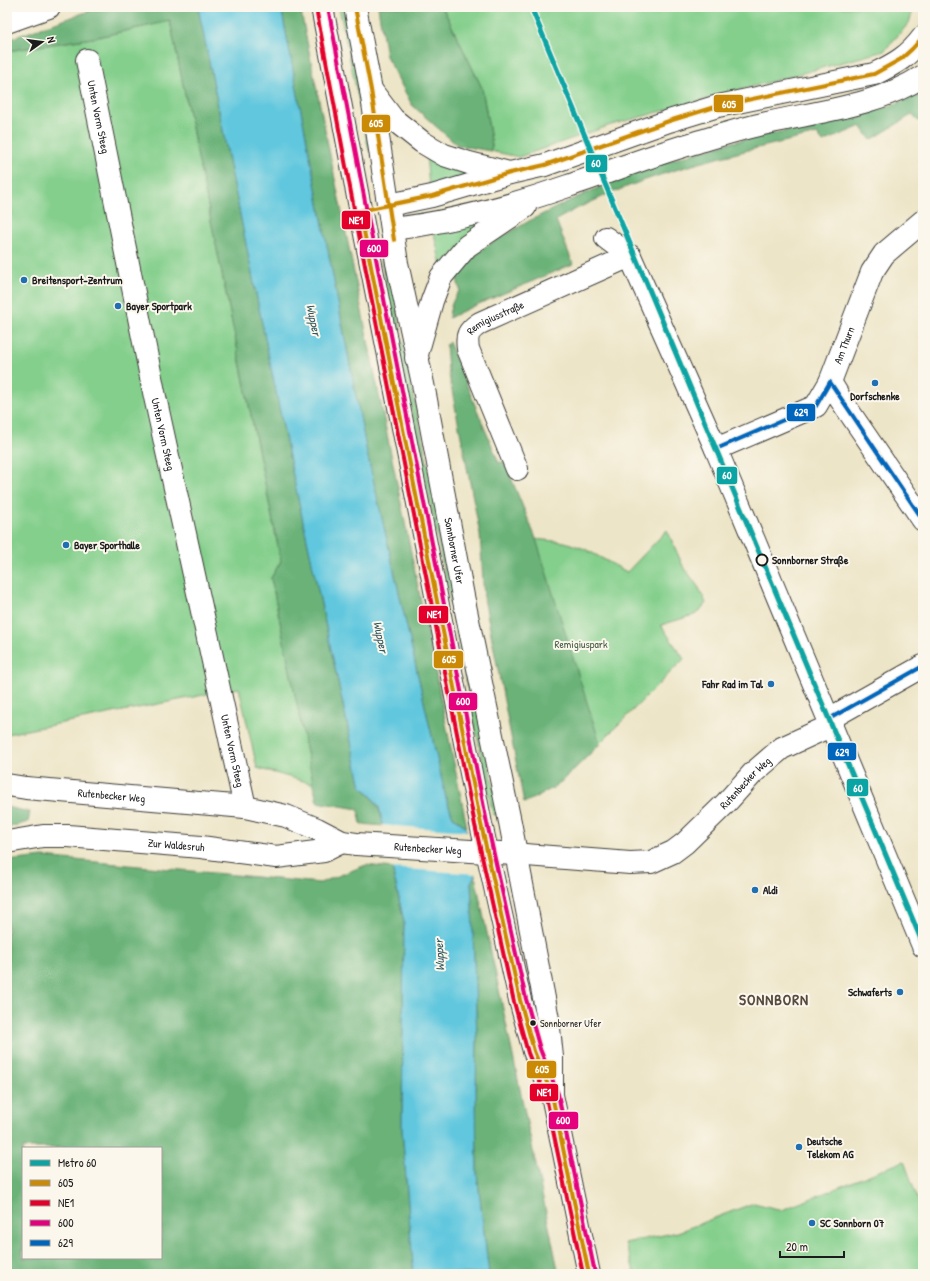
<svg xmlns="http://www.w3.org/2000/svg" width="930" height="1281" font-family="'Patrick Hand',sans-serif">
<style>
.green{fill:#84cf8c;stroke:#507654}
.forest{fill:#6bb278;stroke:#44674a;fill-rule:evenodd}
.water{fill:#61c7de;stroke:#3e727d}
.pier{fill:#ede5c7}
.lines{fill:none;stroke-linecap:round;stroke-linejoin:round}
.street-casing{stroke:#3b3a36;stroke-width:24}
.primary-casing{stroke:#3b3a36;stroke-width:24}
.highway-casing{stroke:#3b3a36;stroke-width:24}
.street{stroke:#fff;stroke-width:22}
.primary{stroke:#fff;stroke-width:22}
.highway{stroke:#fff;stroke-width:22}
.bus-1-casing{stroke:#fbf7ec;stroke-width:7}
.bus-2-casing{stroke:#fbf7ec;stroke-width:7}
.bus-3-casing{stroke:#fbf7ec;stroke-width:7}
.bus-4-casing{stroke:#fbf7ec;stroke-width:7}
.bus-1{stroke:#cb8a06;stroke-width:4}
.bus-2{stroke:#e4002b;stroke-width:4}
.bus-3{stroke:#e5007d;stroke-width:4}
.bus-4{stroke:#0065bd;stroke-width:4}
.metro-1-casing{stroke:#fbf7ec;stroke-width:8}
.metro-1{stroke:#0ba4a4;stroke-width:5}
.poi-dot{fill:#1f6fb2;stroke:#fbf7ec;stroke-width:1.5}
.stop-dot{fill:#fbf7ec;stroke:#1c1c1c;stroke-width:2}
.bus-dot{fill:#1c1c1c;stroke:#fbf7ec;stroke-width:1.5}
.labels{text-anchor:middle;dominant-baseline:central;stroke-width:4;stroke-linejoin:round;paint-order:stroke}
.bus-label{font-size:10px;fill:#1c1c1c;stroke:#fbf7ec;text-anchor:start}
.street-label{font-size:11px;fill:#1c1c1c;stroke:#fbf7ec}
.poi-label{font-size:11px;font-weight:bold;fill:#1c1c1c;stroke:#fbf7ec;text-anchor:start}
.stop-label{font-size:11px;font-weight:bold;fill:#1c1c1c;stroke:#fbf7ec;text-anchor:start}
.park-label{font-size:11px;fill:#405b43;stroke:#fbf7ec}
.water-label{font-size:12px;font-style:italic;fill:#345860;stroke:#fbf7ec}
.district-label{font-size:15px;font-weight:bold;letter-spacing:1px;fill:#574b3f;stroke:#fbf7ec}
.line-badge{stroke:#fbf7ec;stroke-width:1.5}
.badge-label{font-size:11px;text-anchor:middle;font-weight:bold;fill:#fff}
</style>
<rect width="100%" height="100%" fill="#fbf7ec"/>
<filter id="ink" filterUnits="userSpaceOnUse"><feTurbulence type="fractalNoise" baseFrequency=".025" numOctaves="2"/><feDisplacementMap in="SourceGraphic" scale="8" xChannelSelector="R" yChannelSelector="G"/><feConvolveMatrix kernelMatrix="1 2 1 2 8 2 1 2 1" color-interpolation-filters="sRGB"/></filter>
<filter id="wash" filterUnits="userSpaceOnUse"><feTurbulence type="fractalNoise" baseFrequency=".012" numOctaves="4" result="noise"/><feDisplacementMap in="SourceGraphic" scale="16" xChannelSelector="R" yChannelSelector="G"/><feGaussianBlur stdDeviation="0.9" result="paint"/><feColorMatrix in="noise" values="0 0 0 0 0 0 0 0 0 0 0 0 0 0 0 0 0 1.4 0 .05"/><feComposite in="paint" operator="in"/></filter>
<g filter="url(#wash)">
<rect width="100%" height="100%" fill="#ede5c7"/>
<g class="green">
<polygon points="339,7 344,7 371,146 371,151 369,151"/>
<polygon points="440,7 914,7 909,23 884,51 611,125 519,157 490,151 492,146 482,88 444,10"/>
<polygon points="170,21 281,561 271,578 314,784 257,768 239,688 7,734 7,51 93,38"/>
<polygon points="426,155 474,174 429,187"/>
<polygon points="478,221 480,228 441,266 434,233"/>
<polygon points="388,258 404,349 499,814 493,815 381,259"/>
<polygon points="667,530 683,566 699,588 706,603 697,614 661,625 684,659 557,786 480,534 565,542 585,549 627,572"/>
<polygon points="904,1161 923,1214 923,1274 635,1274 625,1243 678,1232 754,1203 782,1210"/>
</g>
<g class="forest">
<path d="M114 7H198L291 466 361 787C376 799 379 807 384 826L361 824 358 809 317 802 271 578 281 561 170 21 93 38 7 51V40L89 11Z"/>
<polygon points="281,7 300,7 467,827 453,817 446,798 367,453"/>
<polygon points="378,7 440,7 444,10 482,88 492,146 490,151 457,145 412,105 386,56"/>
<path d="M923 91V118L918 121 913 114 871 140 861 126 823 142 817 134C740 152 661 169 589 203 577 208 567 214 556 220L573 264 467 309 449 318C450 306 453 299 460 290L456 276 483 248 529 221 573 199 618 179 665 162 728 143 865 114 909 99Z"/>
<polygon points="449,342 499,463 504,461 535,536 600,744 557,786 524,803 484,598 480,534 448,370 446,345"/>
<polygon points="7,807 30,812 28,822 7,828"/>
<path d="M43 857 320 883 366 865 392 868 404 922 402 1129 413 1265 412 1274H8L7 861ZM23 1148H161V1258H23Z"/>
<polygon points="475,876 559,1274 489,1274 477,1174 476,1088 477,1038 471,882"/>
</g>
<polygon class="water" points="198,7 281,7 367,453 446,798 453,817 466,827 475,876 471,882 477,1038 476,1088 477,1174 489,1274 412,1274 413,1265 402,1129 404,922 379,807 369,793 361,787 291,466"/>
<polygon class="pier" points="382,825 468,831 477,874 390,868"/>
</g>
<g filter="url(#ink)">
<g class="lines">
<g class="street-casing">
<g id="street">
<path id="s1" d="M87 60 155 397 245 807"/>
<polyline points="606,238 630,256 716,449 923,946"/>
<polyline points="830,382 841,400 923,520"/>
<path id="s2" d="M716 449 816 406 830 382 872 272 884 254 923 221"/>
<path id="s3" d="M517 469 468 349C466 335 468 331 480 323L630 256"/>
<polyline points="829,719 923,666"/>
<path id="s4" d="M7 785 26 788 245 807 286 816 317 829 342 842 356 844 487 852 630 863 651 862 673 852 685 843 726 803 753 773 782 748 832 725"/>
<path id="s5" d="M7 842 43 836H68L201 847 276 857 324 851 342 842"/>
</g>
</g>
<g class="primary-casing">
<g id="primary">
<polyline points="322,7 365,234 481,824 520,1000 534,1051 548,1086"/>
<path id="s6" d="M355 7 371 90 397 263 423 384 463 596 510 822 548 1019 552 1057V1095L589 1274"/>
</g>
</g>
<g class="highway-casing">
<g id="highway">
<polyline points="7,22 49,7"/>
<polyline points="371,90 393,119 422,142 444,155 469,163 509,173"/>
<path d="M389 205 432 196 510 173 545 165 669 121 718 106 874 74C895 64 909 56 923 37"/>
<path d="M392 229C452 222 511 206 568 186 610 172 652 155 694 143 718 136 743 128 767 123 820 111 877 106 923 76"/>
<polyline points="416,358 432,301 441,277 467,246 525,207"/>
</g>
</g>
<use href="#street" class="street"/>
<use href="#primary" class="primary"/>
<use href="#highway" class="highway"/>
<g class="bus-1-casing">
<g id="bus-1">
<polyline points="355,7 371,90 394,240"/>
<polyline points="589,1274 552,1095 534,1051 520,1000 481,824 360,211 432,196 510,173 545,165 669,121 718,106 874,74 901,59 912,49 923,37"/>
</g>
</g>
<g class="bus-2-casing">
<polyline id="bus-2" points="316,8 359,235 475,825 514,1002 528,1053 546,1097 583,1274"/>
</g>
<g class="bus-3-casing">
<polyline id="bus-3" points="328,7 371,233 487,823 526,999 540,1049 558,1094 595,1273"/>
</g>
<g class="bus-4-casing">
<g id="bus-4">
<polyline points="923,520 830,382 816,406 716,449 923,946"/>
<polyline points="829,719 923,666"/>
</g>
</g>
<use href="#bus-1" class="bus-1"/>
<use href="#bus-2" class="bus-2"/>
<use href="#bus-3" class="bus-3"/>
<use href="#bus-4" class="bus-4"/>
<g class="metro-1-casing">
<polyline id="metro-1" points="531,7 923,944"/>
</g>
<use href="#metro-1" class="metro-1"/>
</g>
</g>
<g class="poi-dot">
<circle cx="24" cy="280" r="4"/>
<circle cx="118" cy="306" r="4"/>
<circle cx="875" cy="383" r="4"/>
<circle cx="66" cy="545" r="4"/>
<circle cx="771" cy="684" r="4"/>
<circle cx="755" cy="890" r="4"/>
<circle cx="900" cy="992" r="4"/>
<circle cx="799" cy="1147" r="4"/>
<circle cx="812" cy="1223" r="4"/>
</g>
<circle class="stop-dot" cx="762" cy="560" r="5.5"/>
<circle class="bus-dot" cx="533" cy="1023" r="3.5"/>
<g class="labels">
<g class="bus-label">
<text x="540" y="1023">Sonnborner Ufer</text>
</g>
<g class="street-label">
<text stroke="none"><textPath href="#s1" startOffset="58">Unten Vorm Steeg</textPath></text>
<text stroke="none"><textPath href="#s3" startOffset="177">Remigiusstraße</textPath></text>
<text stroke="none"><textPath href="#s2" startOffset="176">Am Thurn</textPath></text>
<text stroke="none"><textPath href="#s1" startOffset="382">Unten Vorm Steeg</textPath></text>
<text stroke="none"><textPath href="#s6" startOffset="553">Sonnborner Ufer</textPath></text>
<text stroke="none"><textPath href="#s1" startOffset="706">Unten Vorm Steeg</textPath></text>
<text stroke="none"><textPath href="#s4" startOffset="777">Rutenbecker Weg</textPath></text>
<text stroke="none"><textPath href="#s4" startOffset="105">Rutenbecker Weg</textPath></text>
<text stroke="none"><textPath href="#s5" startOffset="170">Zur Waldesruh</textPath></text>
<text stroke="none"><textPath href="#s4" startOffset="429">Rutenbecker Weg</textPath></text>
</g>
<g class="poi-label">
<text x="32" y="280">Breitensport-Zentrum</text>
<text x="126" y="306">Bayer Sportpark</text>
<text x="875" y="396" text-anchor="middle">Dorfschenke</text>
<text x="74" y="545">Bayer Sporthalle</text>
<text x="763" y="684" text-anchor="end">Fahr Rad im Tal</text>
<text x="763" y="890">Aldi</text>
<text x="892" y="992" text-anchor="end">Schwaferts</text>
<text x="807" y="1141">Deutsche<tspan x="807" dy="13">Telekom AG</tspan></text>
<text x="820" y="1223">SC Sonnborn 07</text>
</g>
<g class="stop-label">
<text x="772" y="560">Sonnborner Straße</text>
</g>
<g class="park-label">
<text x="581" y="644">Remigiuspark</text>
</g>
<g class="water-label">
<text transform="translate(314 320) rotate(78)">Wupper</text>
<text transform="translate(381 637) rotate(78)">Wupper</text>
<text transform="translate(439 955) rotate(-93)">Wupper</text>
</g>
<g class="district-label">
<text x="774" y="999">SONNBORN</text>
</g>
</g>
<g class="line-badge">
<rect x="713" y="94" width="31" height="19" rx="4" fill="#cb8a06"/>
<rect x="361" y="114" width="30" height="19" rx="4" fill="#cb8a06"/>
<rect x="585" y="154" width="23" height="19" rx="4" fill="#0ba4a4"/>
<rect x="341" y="210" width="30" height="20" rx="4" fill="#e4002b"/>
<rect x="359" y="239" width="30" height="19" rx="4" fill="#e5007d"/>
<rect x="786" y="403" width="30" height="19" rx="4" fill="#0065bd"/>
<rect x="716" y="466" width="22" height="19" rx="4" fill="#0ba4a4"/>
<rect x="418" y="605" width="31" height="19" rx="4" fill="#e4002b"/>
<rect x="433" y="650" width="31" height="19" rx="4" fill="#cb8a06"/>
<rect x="448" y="692" width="30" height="19" rx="4" fill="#e5007d"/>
<rect x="827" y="742" width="30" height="19" rx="4" fill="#0065bd"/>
<rect x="846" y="778" width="23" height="19" rx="4" fill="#0ba4a4"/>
<rect x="526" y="1060" width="31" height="19" rx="4" fill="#cb8a06"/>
<rect x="529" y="1083" width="30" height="19" rx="4" fill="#e4002b"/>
<rect x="548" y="1111" width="31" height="19" rx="4" fill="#e5007d"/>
</g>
<g class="badge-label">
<text x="729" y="108">605</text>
<text x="376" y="127">605</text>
<text x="596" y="167">60</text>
<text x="356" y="224">NE1</text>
<text x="374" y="252">600</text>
<text x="801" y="416">629</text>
<text x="727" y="479">60</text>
<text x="434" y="618">NE1</text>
<text x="449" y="663">605</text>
<text x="463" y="705">600</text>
<text x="842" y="756">629</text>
<text x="858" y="792">60</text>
<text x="542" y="1073">605</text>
<text x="544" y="1096">NE1</text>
<text x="563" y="1124">600</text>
</g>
<rect width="930" height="1281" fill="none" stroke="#fbf7ec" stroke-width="24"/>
<rect x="22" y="1147" width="140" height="112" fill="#fbf7ec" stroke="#a29f99"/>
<rect x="30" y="1160" width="20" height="6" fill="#0ba4a4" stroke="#a29f99"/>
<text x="58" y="1167" font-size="12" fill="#1c1c1c">Metro 60</text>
<rect x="30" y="1180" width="20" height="6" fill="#cb8a06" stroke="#a29f99"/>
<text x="58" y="1187" font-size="12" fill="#1c1c1c">605</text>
<rect x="30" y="1200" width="20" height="6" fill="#e4002b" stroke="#a29f99"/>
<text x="58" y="1207" font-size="12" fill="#1c1c1c">NE1</text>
<rect x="30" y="1220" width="20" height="6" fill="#e5007d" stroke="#a29f99"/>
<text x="58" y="1227" font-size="12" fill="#1c1c1c">600</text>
<rect x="30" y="1240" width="20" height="6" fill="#0065bd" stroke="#a29f99"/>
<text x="58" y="1247" font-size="12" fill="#1c1c1c">629</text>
<g transform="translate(42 42) rotate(76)" stroke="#fbf7ec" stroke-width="3" paint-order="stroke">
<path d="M0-3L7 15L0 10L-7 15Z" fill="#1c1c1c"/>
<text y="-6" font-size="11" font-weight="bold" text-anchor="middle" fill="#1c1c1c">N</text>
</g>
<path d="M780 1251v6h64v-6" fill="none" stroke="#1c1c1c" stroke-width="2"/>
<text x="786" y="1251" font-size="12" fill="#1c1c1c" stroke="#fbf7ec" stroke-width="3" paint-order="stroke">20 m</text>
</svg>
